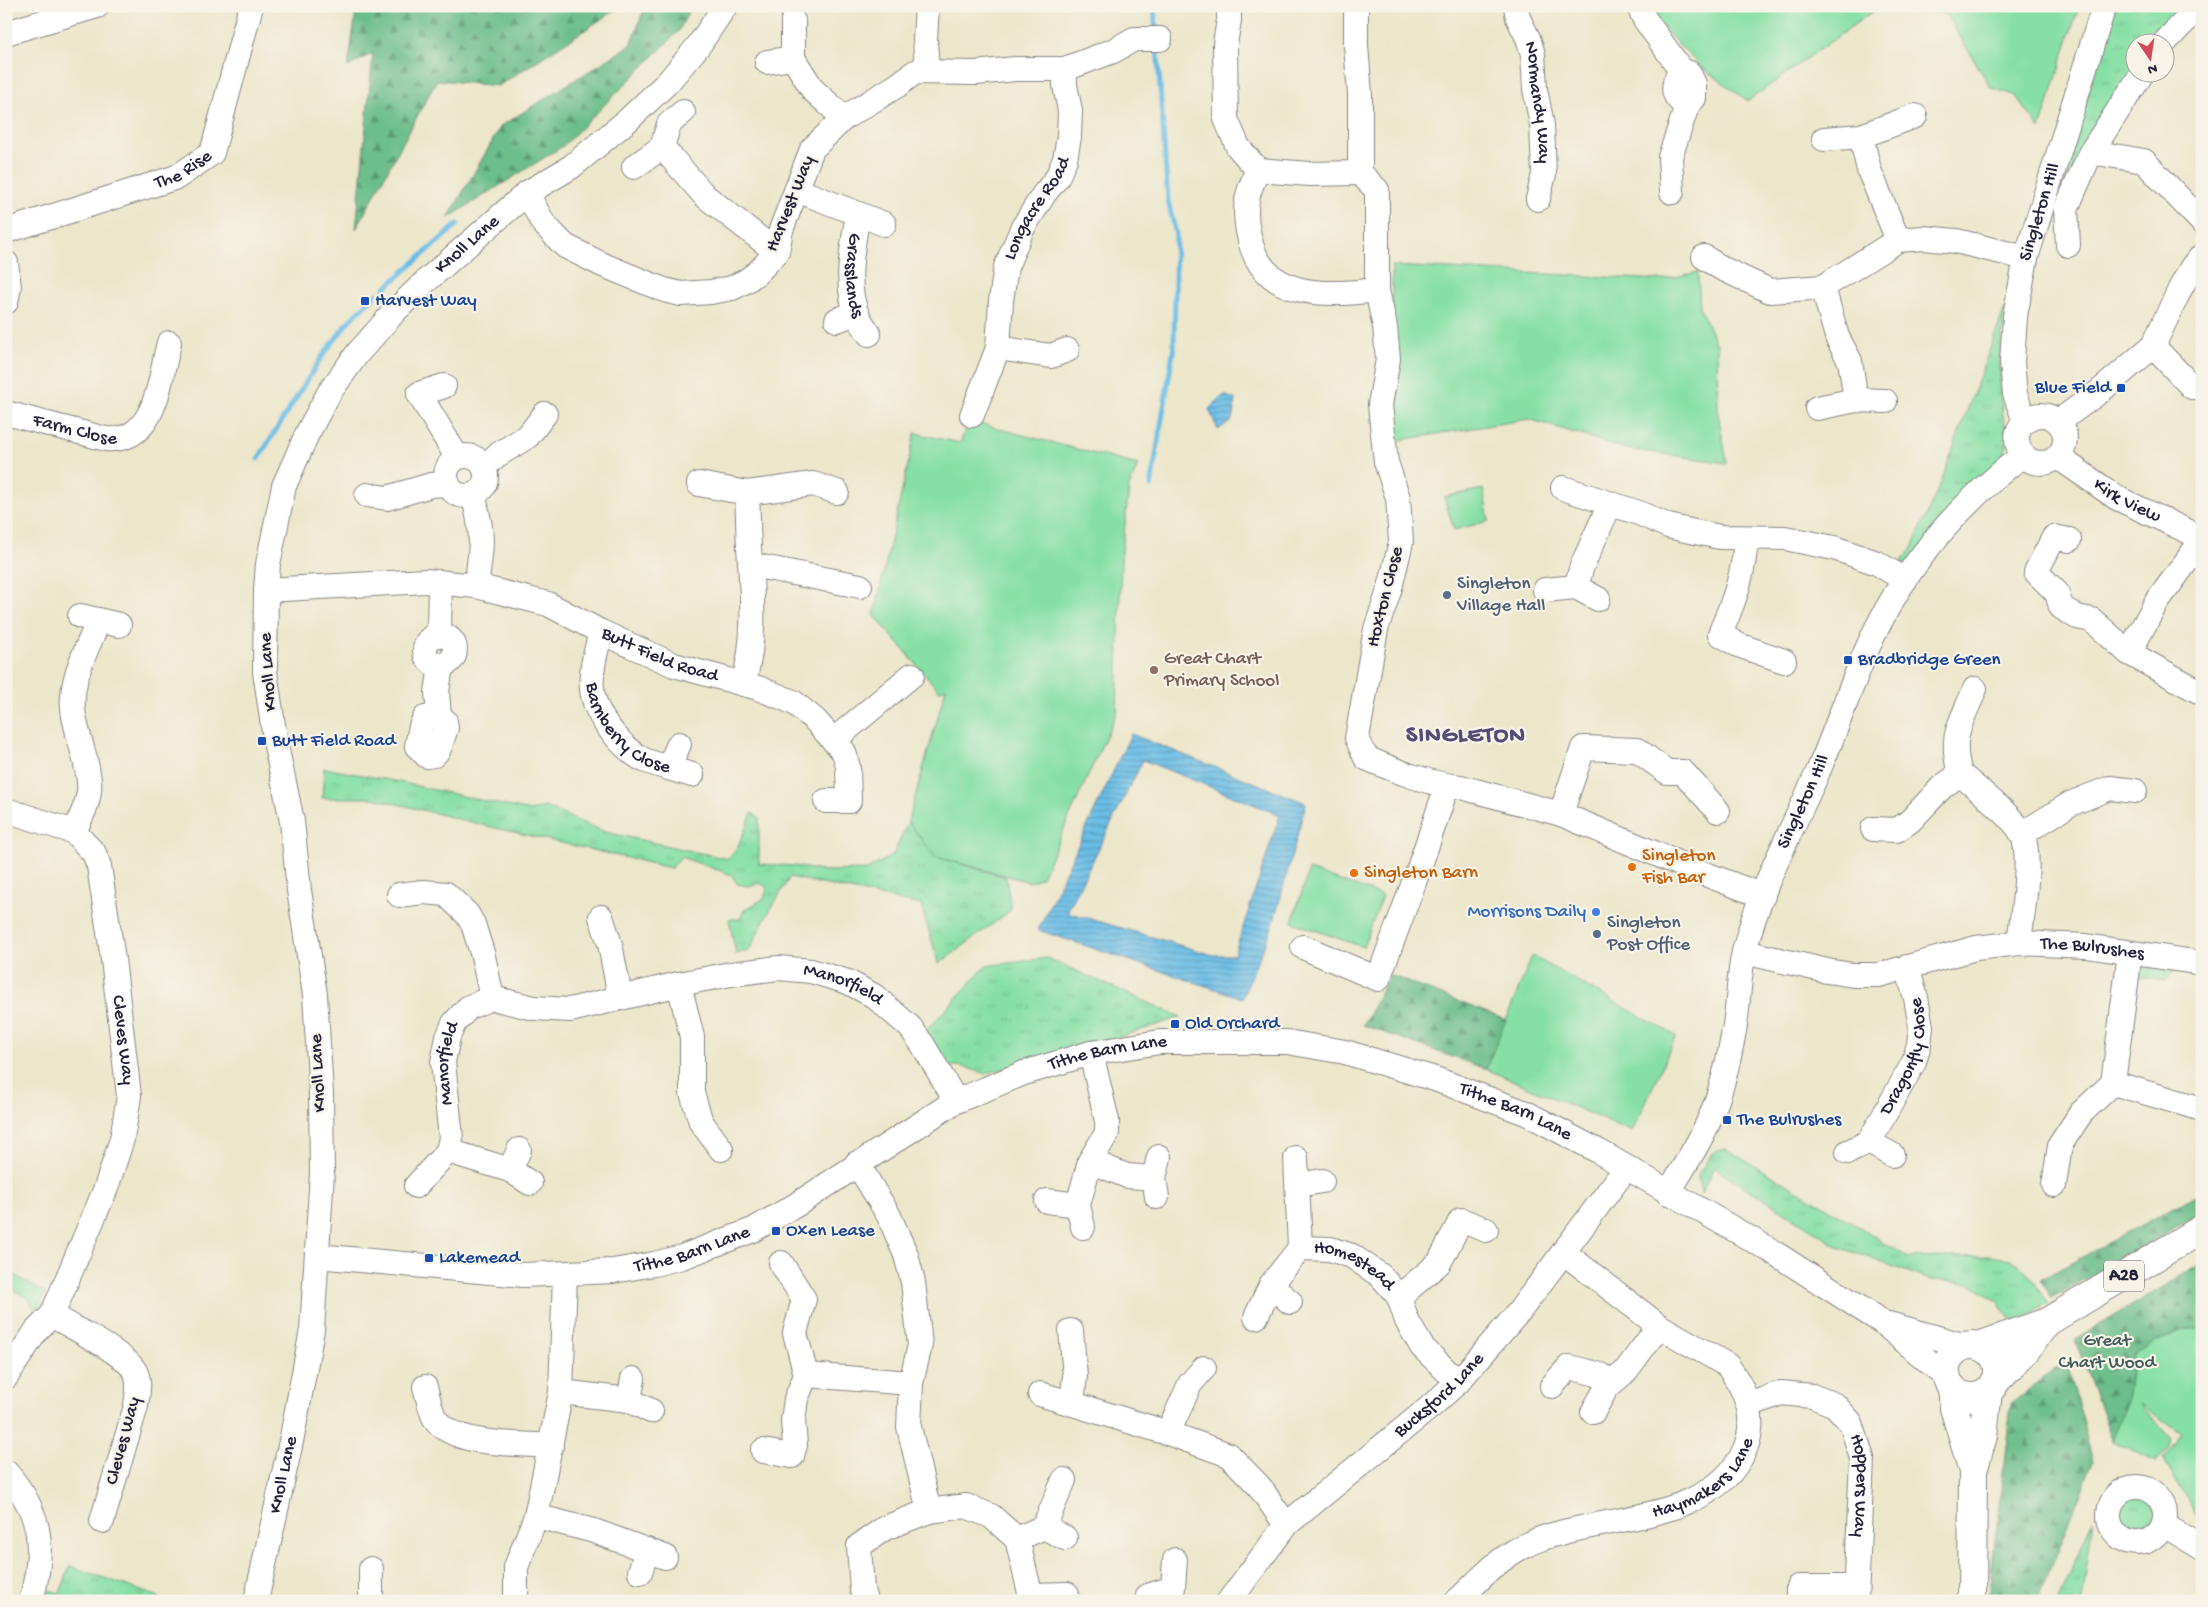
<svg xmlns="http://www.w3.org/2000/svg" width="2208" height="1607" font-family="'Gochi Hand',sans-serif">
<style>
.grass{fill:url(#grass-tufts);stroke:#548170}
.forest{fill:url(#forest-firs);stroke:#477062}
.green{fill:#86e0a5;stroke:#548170}
.water{fill:url(#water-rules);stroke:#467090;fill-rule:evenodd}
.lines{fill:none;stroke-linecap:round;stroke-linejoin:round}
.stream{stroke:#6abde6;stroke-width:5}
.minor-casing{stroke:#878482;stroke-width:26}
.major-casing{stroke:#878482;stroke-width:30}
.minor{stroke:#fff;stroke-width:24}
.major{stroke:#fff;stroke-width:28}
.transit-dot{fill:#1a4fb4;stroke:#f7f3e8;stroke-width:2}
.service-dot{fill:#5c6f8a;stroke:#f7f3e8;stroke-width:2}
.education-dot{fill:#8d6e63;stroke:#f7f3e8;stroke-width:2}
.food-dot{fill:#e8710a;stroke:#f7f3e8;stroke-width:2}
.shop-dot{fill:#3f7fe0;stroke:#f7f3e8;stroke-width:2}
.labels{text-anchor:middle;dominant-baseline:central;stroke-width:4.5;stroke-linejoin:round;paint-order:stroke}
.shield{fill:#f7f3e8;stroke:#62616f;stroke-width:1}
.shield-label{font-size:18px;font-weight:bold;fill:#22223b}
.street-label{font-size:19px;fill:#22223b;stroke:#f7f3e8}
.transit-label{font-size:19px;fill:#164399;stroke:#f7f3e8;text-anchor:start}
.service-label{font-size:19px;fill:#4e5e75;stroke:#f7f3e8;text-anchor:start}
.education-label{font-size:19px;fill:#785e54;stroke:#f7f3e8;text-anchor:start}
.food-label{font-size:19px;fill:#c56008;stroke:#f7f3e8;text-anchor:start}
.shop-label{font-size:19px;fill:#366cbe;stroke:#f7f3e8;text-anchor:end}
.park-label{font-size:19px;fill:#405b5b;stroke:#f7f3e8}
.district-label{font-size:24px;font-weight:bold;letter-spacing:1px;fill:#534d76;stroke:#f7f3e8}
</style>
<defs>
<pattern id="grass-tufts" width="24" height="20" patternUnits="userSpaceOnUse" patternTransform="scale(1.25)"><rect width="24" height="20" fill="#86e0a5"/><path d="M3 7l-1-3M5 7V3M7 7l1-3M15 17l-1-3M17 17v-4M19 17l1-3" fill="none" stroke="#73c08f"/></pattern>
<pattern id="forest-firs" width="22" height="20" patternUnits="userSpaceOnUse" patternTransform="scale(1.25)"><rect width="22" height="20" fill="#6cbe8a"/><path d="M5 1l3.5 6h-7zM16 11l3.5 6h-7z" fill="#589a72"/></pattern>
<pattern id="water-rules" width="6" height="5" patternUnits="userSpaceOnUse" patternTransform="scale(1.25)"><rect width="6" height="5" fill="#6abde6"/><path d="M0 2.5h6" fill="none" stroke="#5799bc"/></pattern>
</defs>
<rect width="100%" height="100%" fill="#f7f3e8"/>
<filter id="ink" filterUnits="userSpaceOnUse"><feTurbulence type="fractalNoise" baseFrequency=".02" numOctaves="2"/><feDisplacementMap in="SourceGraphic" scale="10" xChannelSelector="R" yChannelSelector="G"/><feConvolveMatrix kernelMatrix="1 2 1 2 8 2 1 2 1" color-interpolation-filters="sRGB"/></filter>
<filter id="wash" filterUnits="userSpaceOnUse"><feTurbulence type="fractalNoise" baseFrequency=".0096" numOctaves="4" result="noise"/><feDisplacementMap in="SourceGraphic" scale="20" xChannelSelector="R" yChannelSelector="G"/><feGaussianBlur stdDeviation="1.12" result="paint"/><feColorMatrix in="noise" values="0 0 0 0 0 0 0 0 0 0 0 0 0 0 0 0 0 1.4 0 .05"/><feComposite in="paint" operator="in"/></filter>
<g filter="url(#wash)">
<rect width="100%" height="100%" fill="#ece6ca"/>
<g class="grass">
<polygon points="2116,6 2186,6 2155,42 2136,42 2135,66 2063,186 2092,79"/>
<polygon points="2005,308 2000,356 2000,393 2007,444 2002,462 1907,564 1899,564 1911,550 1939,487"/>
<polygon points="324,768 399,782 530,811 545,807 605,832 728,859 738,846 752,813 759,817 759,864 795,866 821,871 867,870 893,855 908,822 936,857 1006,877 1011,910 939,964 921,905 790,877 763,922 749,951 736,954 729,919 741,919 743,911 763,899 768,888 760,883 748,886 737,884 732,875 681,857 671,868 487,826 373,798 322,798"/>
<polygon points="1047,958 1181,1017 1110,1040 1082,1045 986,1074 961,1066 944,1066 924,1033 986,966"/>
<polygon points="2140,964 2178,968 2164,981 2133,975"/>
<polygon points="1726,1149 1863,1229 1909,1258 1989,1256 2011,1259 2026,1270 2049,1304 2013,1322 1999,1302 1970,1283 1930,1280 1839,1247 1714,1167 1701,1194 1698,1175 1713,1152"/>
<polygon points="6,1270 45,1293 36,1313 30,1300 6,1285"/>
<circle cx="2137" cy="1516" r="22"/>
<polygon points="2093,1520 2082,1601 2057,1601"/>
<polygon points="70,1566 159,1597 158,1601 45,1601 49,1590 60,1593"/>
</g>
<g class="forest">
<polygon points="357,6 622,6 498,86 437,80 356,229 373,53 348,67"/>
<polygon points="645,6 691,6 679,31 563,146 448,218 501,126 631,45"/>
<polygon points="1390,975 1506,1020 1486,1069 1363,1025"/>
<polygon points="2202,1192 2202,1213 2052,1298 2040,1280"/>
<polygon points="2202,1263 2202,1327 2180,1331 2133,1355 2128,1396 2113,1441 2075,1340"/>
<polygon points="2066,1359 2093,1462 2038,1601 1988,1601 2011,1404"/>
</g>
<g class="green">
<polygon points="1650,6 1880,6 1748,101 1700,66 1656,21"/>
<polygon points="1888,6 2079,6 2040,129 2015,95 1991,88 1946,14"/>
<polygon points="1392,266 1662,280 1698,272 1700,309 1717,345 1718,413 1727,463 1627,449 1529,419 1394,441"/>
<polygon points="969,421 1138,465 1129,487 1121,561 1117,712 1042,877 1030,882 936,857 908,822 946,688 939,691 874,615 915,433 960,443"/>
<polygon points="1483,489 1489,521 1454,530 1444,497"/>
<polygon points="1309,870 1383,896 1363,947 1292,922"/>
<polygon points="1532,956 1676,1036 1632,1132 1486,1069"/>
<polygon points="2202,1327 2202,1525 2163,1458 2182,1434 2139,1403 2171,1438 2169,1446 2156,1462 2113,1441 2128,1396 2133,1355 2180,1331"/>
</g>
<g class="water">
<polygon points="1224,395 1236,400 1232,420 1218,430 1209,409"/>
<path d="M1131 734 1306 803 1273 925 1242 998 1038 930ZM1143 760 1280 815 1234 955H1213L1067 912Z"/>
</g>
<g class="lines">
<g class="stream">
<polyline points="1154,6 1156,34"/>
<polyline points="385,288 458,224"/>
<polyline points="258,459 321,358 349,321 377,294"/>
<polyline points="1151,486 1174,346 1176,234 1168,201 1157,44"/>
</g>
</g>
</g>
<g filter="url(#ink)">
<g class="lines">
<g class="minor-casing">
<g id="minor">
<polyline points="1229,6 1229,20 1225,44 1226,119 1238,147 1258,170 1310,174 1360,173"/>
<path d="M1356 6V46L1360 94V173L1377 190V290L1385 327 1388 359 1380 405 1386 462 1398 498 1401 542 1390 588 1376 629 1357 738 1366 758C1396 771 1428 784 1461 787L1561 814 1692 869 1763 896"/>
<path id="s1" d="M1516 6 1518 18 1528 38 1533 54 1535 89 1542 125 1544 174 1538 199"/>
<polyline points="1639,6 1644,18 1681,70 1689,73 1694,84 1694,98 1687,106 1670,157 1672,192"/>
<polyline points="793,21 793,58 813,90 844,118"/>
<polyline points="6,33 97,6"/>
<polyline points="2165,42 2194,12"/>
<polyline points="767,62 793,58"/>
<path d="M1681 70C1672 84 1670 96 1687 106"/>
<polyline points="927,71 925,39 927,6"/>
<polyline points="1861,136 1869,170 1898,240"/>
<polyline points="1824,139 1861,136 1915,116"/>
<polyline points="662,147 705,196 777,252"/>
<polyline points="2091,152 2144,161 2202,222"/>
<polyline points="634,167 662,147 669,124 683,112"/>
<path d="M1258 170C1246 194 1243 209 1249 236 1262 300 1325 296 1377 290"/>
<polyline points="797,190 884,224"/>
<polyline points="527,193 543,223 565,246 603,265 664,290 681,294 711,292 732,288 746,281 758,272 777,252 781,230 812,149 844,118 898,85 915,72 976,73 1015,69 1065,69 1113,51 1134,39 1160,39"/>
<path id="s2" d="M858 214C853 245 844 284 857 314 860 321 865 328 869 334"/>
<path id="s3" d="M6 231 177 177 212 153 251 6"/>
<polyline points="2068,245 2066,209 2091,152 2143,72"/>
<polyline points="1704,257 1721,268 1770,291 1823,287 1898,240 1923,238 1956,241 2026,258"/>
<polyline points="6,263 9,287 6,302"/>
<polyline points="1823,287 1837,337 1850,361 1856,400"/>
<polyline points="837,320 856,313"/>
<polyline points="2153,346 2192,387 2202,387"/>
<polyline points="998,348 1051,356 1067,350"/>
<polyline points="444,386 419,394 457,457"/>
<polyline points="1817,408 1856,400 1885,401"/>
<path id="s4" d="M6 413 106 439C157 443 159 380 169 343"/>
<circle cx="2041" cy="439" r="24"/>
<path id="s5" d="M972 415 998 348 1001 301 1006 267 1022 229 1044 194 1057 178 1065 159 1069 137 1070 111 1065 85V69"/>
<path id="s6" d="M2025 422 2015 394 2012 363 2015 316 2026 258 2104 6"/>
<polyline points="2058,422 2099,392 2153,346 2180,289 2192,267 2202,256"/>
<circle cx="466" cy="476" r="20"/>
<path id="s7" d="M2058 457 2117 498 2202 538"/>
<polyline points="484,467 496,456 528,436 545,414"/>
<polyline points="699,484 747,493 813,484 837,492"/>
<polyline points="1563,488 1639,513 1668,526 1690,531 1720,537 1785,538 1834,548 1877,563 1905,580"/>
<polyline points="367,495 387,498 431,485 448,484"/>
<path d="M473 495C484 533 482 547 476 586"/>
<path d="M1746 538C1744 575 1734 601 1720 634L1738 645 1784 661"/>
<polyline points="2069,540 2054,537 2036,572 2057,593 2061,607 2077,617 2092,620 2129,653 2202,693"/>
<polyline points="752,565 860,586"/>
<polyline points="1576,587 1582,566 1610,504"/>
<path id="s8" d="M266 590 426 581 476 586 548 604 601 632 674 665 758 688 793 702 814 719 844 752 848 767 849 801H826"/>
<polyline points="1545,590 1576,587 1598,599"/>
<polyline points="80,616 119,625"/>
<path id="s9" d="M601 632C590 673 583 698 613 733 621 743 632 754 644 760 659 766 676 770 692 775"/>
<circle cx="440" cy="650" r="15"/>
<polyline points="439,635 440,582"/>
<polyline points="2129,653 2156,603 2202,540"/>
<path d="M743 684C757 639 752 593 749 547 748 529 748 511 747 493"/>
<polyline points="439,715 425,718 421,726 417,746 427,756 434,755 439,749 446,728 445,721 439,715 437,692 441,666"/>
<polyline points="834,740 912,675"/>
<polyline points="669,767 679,744"/>
<path d="M1960 774C1975 787 2016 818 2023 836 2032 860 2022 916 2019 943"/>
<path id="s10" d="M6 810 74 832 94 853 99 866 113 959 129 1096 122 1139 106 1188 52 1315 36 1331 6 1377"/>
<polyline points="1561,814 1583,748 1637,750 1667,772 1683,772 1718,811"/>
<path d="M1873 829 1897 830 1910 821 1942 787 1960 774C1949 734 1961 724 1975 689"/>
<path d="M74 832C80 819 87 807 89 792 92 771 75 732 73 709 70 678 88 647 99 620"/>
<polyline points="2022,834 2070,804 2110,788 2135,791"/>
<polyline points="399,895 423,892 446,894 467,914 473,924 483,956 492,998"/>
<polyline points="601,917 610,944 620,997"/>
<polyline points="1303,947 1378,979 1416,877 1447,786"/>
<path id="s11" d="M1744 952 1827 971 1853 975H1879L1976 948 2019 943 2086 946 2202 963"/>
<polyline points="679,984 692,1037 692,1093 701,1122 721,1149"/>
<polyline points="2113,1083 2202,1109"/>
<polyline points="1869,1142 1892,1155"/>
<polyline points="448,1151 510,1170 530,1183"/>
<path id="s12" d="M1848 1152 1869 1142 1914 1062 1919 1044 1921 1027 1916 998 1907 967"/>
<polyline points="1090,1161 1127,1176 1154,1178"/>
<polyline points="857,1163 889,1216 906,1255 913,1282 920,1345 911,1383 909,1427 929,1511"/>
<polyline points="510,1170 519,1150"/>
<polyline points="1298,1185 1322,1181"/>
<polyline points="2054,1185 2060,1145 2081,1113 2113,1083 2130,953"/>
<path id="s13" d="M416 1186 448 1151 451 1138 443 1062 448 1037 454 1023 469 1007 492 998 534 1008 570 1010 679 984 731 974 778 968 811 971 848 982 874 996 910 1027 923 1045 956 1101"/>
<path id="s14" d="M1668 1193C1683 1168 1700 1143 1711 1116 1722 1089 1729 1060 1734 1031 1739 1005 1738 978 1744 952 1759 890 1791 832 1817 774 1835 733 1849 690 1867 649 1901 571 1957 506 2023 455"/>
<polyline points="1157,1197 1154,1178 1159,1157"/>
<polyline points="1047,1201 1078,1205"/>
<polyline points="1083,1227 1078,1205 1090,1161 1107,1133 1107,1121 1091,1053"/>
<path id="s15" d="M1300 1248 1330 1249 1352 1256 1381 1276 1399 1297 1407 1321 1422 1347 1458 1382"/>
<path id="s16" d="M317 1256 523 1275 613 1271 654 1264 682 1257 753 1230 796 1205 954 1102 1024 1073 1091 1053 1160 1042H1287L1345 1052 1435 1079 1526 1113 1598 1151 1770 1250 1882 1322 1947 1377"/>
<polyline points="1271,1285 1290,1302"/>
<polyline points="1399,1297 1439,1263 1461,1220 1486,1230"/>
<path d="M52 1315C71 1327 125 1353 135 1371 141 1382 137 1395 136 1406L102 1521"/>
<polyline points="1256,1317 1271,1285 1300,1248 1296,1158"/>
<polyline points="1889,1324 1966,1346"/>
<polyline points="1071,1331 1075,1376 1072,1403"/>
<polyline points="806,1375 911,1383"/>
<polyline points="1552,1386 1569,1367 1601,1375 1607,1387"/>
<path d="M425 1387C428 1397 430 1408 434 1417 451 1447 520 1443 551 1446"/>
<polyline points="561,1392 629,1400 651,1411"/>
<polyline points="1040,1394 1168,1433 1229,1455 1259,1486 1286,1525"/>
<polyline points="629,1400 633,1379"/>
<path id="s17" d="M1749 1405 1781 1393 1812 1396 1835 1405 1851 1423 1862 1458 1856 1601"/>
<polyline points="1593,1412 1607,1387 1625,1372 1659,1326"/>
<polyline points="1168,1433 1190,1384 1204,1368"/>
<polyline points="763,1451 792,1456 795,1445 793,1421 796,1399 806,1375 795,1333 804,1299 781,1263"/>
<path d="M6 1472C43 1514 45 1548 31 1601"/>
<circle cx="2137" cy="1515" r="28"/>
<polyline points="536,1516 594,1531 665,1557"/>
<polyline points="2164,1525 2202,1548"/>
<polyline points="1044,1527 1065,1538"/>
<polyline points="1017,1539 1044,1527 1064,1480"/>
<polyline points="371,1569 371,1601"/>
<polyline points="640,1572 647,1550"/>
<polyline points="1032,1595 1067,1594"/>
<polyline points="1148,1596 1173,1588 1175,1560"/>
<path id="s18" d="M256 1601 292 1437 312 1330 322 1173 321 1094 315 995 299 890 292 821 276 745 265 672 266 590 268 564 284 486 307 434 329 393 357 354 395 311 426 281 527 193 571 167 628 120 668 82 699 45 725 6"/>
<polyline points="516,1601 516,1567 536,1516 561,1392 565,1274"/>
<polyline points="865,1601 862,1590 859,1546 885,1528 929,1511 966,1506 991,1516 1017,1539 1032,1601"/>
<path id="s19" d="M1229 1601 1286 1525 1429 1408 1458 1382 1518 1313 1626 1168"/>
<path id="s20" d="M1457 1601C1479 1581 1497 1559 1524 1546 1588 1513 1712 1528 1745 1449 1758 1418 1746 1390 1727 1365L1659 1326 1563 1252"/>
<polyline points="1798,1601 1798,1587 1856,1587"/>
</g>
</g>
<g class="major-casing">
<g id="major">
<circle cx="1972" cy="1371" r="26"/>
<polyline points="1979,1346 2047,1322 2202,1229"/>
<polyline points="1995,1382 2025,1351 2047,1322"/>
<polyline points="1952,1387 1954,1408 1973,1471"/>
<polyline points="1972,1601 1973,1471 1983,1436 1988,1391"/>
</g>
</g>
<use href="#minor" class="minor"/>
<use href="#major" class="major"/>
</g>
</g>
<g class="transit-dot">
<rect x="360" y="296" width="10" height="10" rx="2.5"/>
<rect x="2116" y="383" width="10" height="10" rx="2.5"/>
<rect x="1843" y="655" width="10" height="10" rx="2.5"/>
<rect x="257" y="736" width="10" height="10" rx="2.5"/>
<rect x="1170" y="1019" width="10" height="10" rx="2.5"/>
<rect x="1722" y="1115" width="10" height="10" rx="2.5"/>
<rect x="771" y="1226" width="10" height="10" rx="2.5"/>
<rect x="424" y="1253" width="10" height="10" rx="2.5"/>
</g>
<g class="service-dot">
<circle cx="1447" cy="595" r="5"/>
<circle cx="1597" cy="934" r="5"/>
</g>
<circle class="education-dot" cx="1154" cy="670" r="5"/>
<g class="food-dot">
<circle cx="1632" cy="867" r="5"/>
<circle cx="1354" cy="873" r="5"/>
</g>
<circle class="shop-dot" cx="1596" cy="912" r="5"/>
<g class="labels">
<rect class="shield" x="2104" y="1260.5" width="40" height="31" rx="4"/>
<g class="shield-label">
<text x="2124" y="1276">A28</text>
</g>
<g class="street-label">
<text stroke="none"><textPath href="#s1" startOffset="100">Normandy Way</textPath></text>
<text stroke="none"><textPath href="#s3" startOffset="188">The Rise</textPath></text>
<text transform="translate(791 204) rotate(-68)">Harvest Way</text>
<text stroke="none"><textPath href="#s5" startOffset="220">Longacre Road</textPath></text>
<text stroke="none"><textPath href="#s6" startOffset="215">Singleton Hill</textPath></text>
<text stroke="none"><textPath href="#s18" startOffset="1434">Knoll Lane</textPath></text>
<text stroke="none"><textPath href="#s2" startOffset="62">Grasslands</textPath></text>
<text stroke="none"><textPath href="#s4" startOffset="71">Farm Close</textPath></text>
<text stroke="none"><textPath href="#s7" startOffset="82">Kirk View</textPath></text>
<text transform="translate(1386 597) rotate(-76)">Hoxton Close</text>
<text stroke="none"><textPath href="#s8" startOffset="408">Butt Field Road</textPath></text>
<text transform="translate(269 672) rotate(-94)">Knoll Lane</text>
<text stroke="none"><textPath href="#s9" startOffset="114">Barnberry Close</textPath></text>
<text stroke="none"><textPath href="#s14" startOffset="418">Singleton Hill</textPath></text>
<text stroke="none"><textPath href="#s11" startOffset="355">The Bulrushes</textPath></text>
<text stroke="none"><textPath href="#s13" startOffset="584">Manorfield</textPath></text>
<text stroke="none"><textPath href="#s10" startOffset="290">Cleves Way</textPath></text>
<text stroke="none"><textPath href="#s16" startOffset="844">Tithe Barn Lane</textPath></text>
<text stroke="none"><textPath href="#s12" startOffset="118">Dragonfly Close</textPath></text>
<text stroke="none"><textPath href="#s13" startOffset="136">Manorfield</textPath></text>
<text transform="translate(319 1073) rotate(-93)">Knoll Lane</text>
<text stroke="none"><textPath href="#s16" startOffset="1264">Tithe Barn Lane</textPath></text>
<text stroke="none"><textPath href="#s16" startOffset="379">Tithe Barn Lane</textPath></text>
<text stroke="none"><textPath href="#s15" startOffset="59">Homestead</textPath></text>
<text stroke="none"><textPath href="#s19" startOffset="296">Bucksford Lane</textPath></text>
<text transform="translate(124 1441) rotate(-75)">Cleves Way</text>
<text stroke="none"><textPath href="#s20" startOffset="284">Haymakers Lane</textPath></text>
<text stroke="none"><textPath href="#s18" startOffset="129">Knoll Lane</textPath></text>
<text stroke="none"><textPath href="#s17" startOffset="178">Hoppers Way</textPath></text>
</g>
<g class="transit-label">
<text x="375" y="301">Harvest Way</text>
<text x="2111" y="388" text-anchor="end">Blue Field</text>
<text x="1858" y="660">Bradbridge Green</text>
<text x="272" y="741">Butt Field Road</text>
<text x="1185" y="1024">Old Orchard</text>
<text x="1737" y="1120">The Bulrushes</text>
<text x="786" y="1231">Oxen Lease</text>
<text x="439" y="1258">Lakemead</text>
</g>
<g class="service-label">
<text x="1457" y="584">Singleton<tspan x="1457" dy="22">Village Hall</tspan></text>
<text x="1607" y="923">Singleton<tspan x="1607" dy="22">Post Office</tspan></text>
</g>
<g class="education-label">
<text x="1164" y="659">Great Chart<tspan x="1164" dy="22">Primary School</tspan></text>
</g>
<g class="food-label">
<text x="1642" y="856">Singleton<tspan x="1642" dy="22">Fish Bar</tspan></text>
<text x="1364" y="873">Singleton Barn</text>
</g>
<g class="shop-label">
<text x="1586" y="912">Morrisons Daily</text>
</g>
<g class="park-label">
<text x="2107" y="1341">Great<tspan x="2107" dy="22">Chart Wood</tspan></text>
</g>
<g class="district-label">
<text x="1466" y="736">SINGLETON</text>
</g>
</g>
<rect width="2208" height="1607" fill="none" stroke="#f7f3e8" stroke-width="25"/>
<g transform="translate(2150 58) rotate(167)"><circle r="24" fill="#f7f3e8" stroke="#a29fa3"/>
<path d="M0-4L9 19L0 12L-9 19Z" fill="#d1495b"/>
<text y="-8" font-size="14" font-weight="bold" text-anchor="middle" fill="#22223b">N</text>
</g>
</svg>
